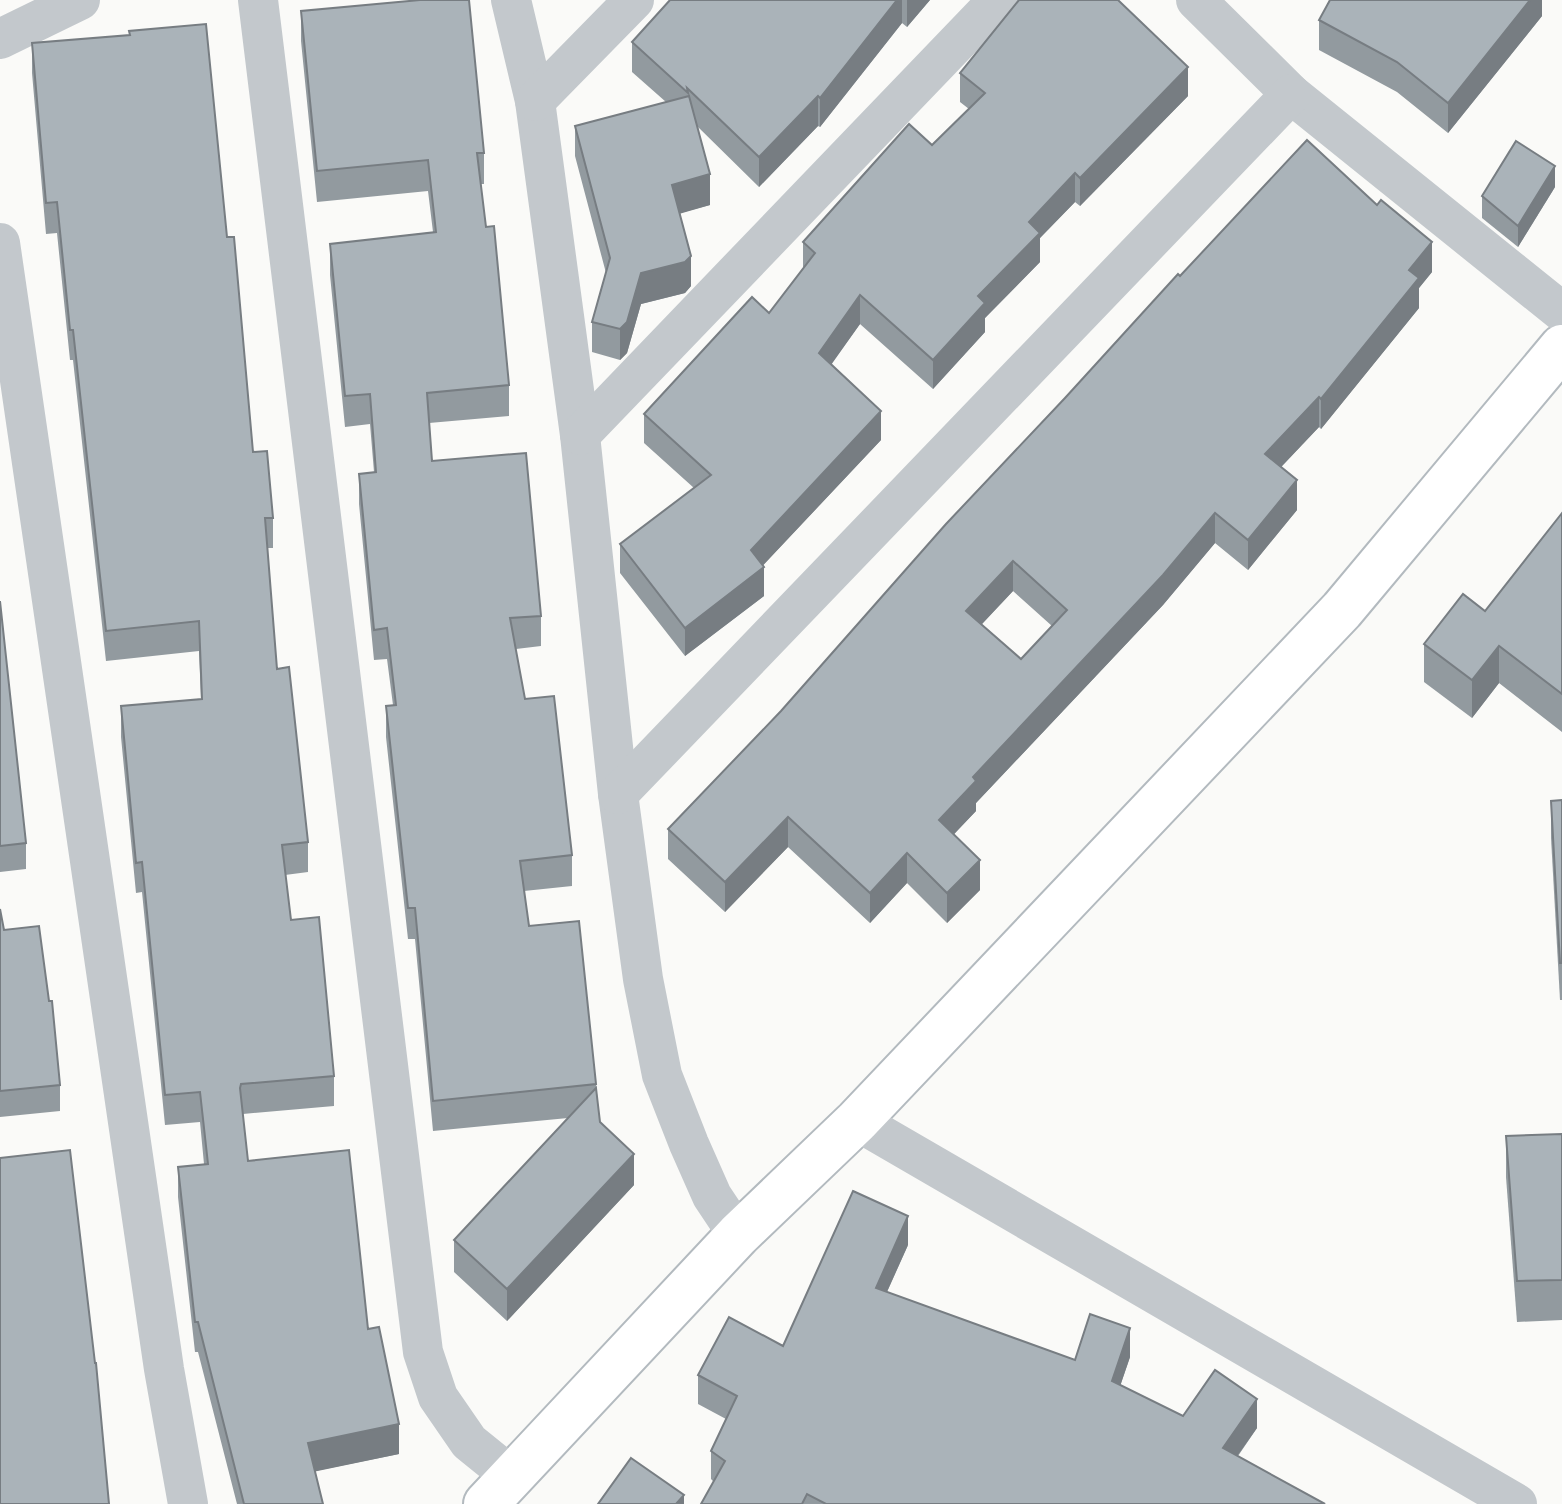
<svg xmlns="http://www.w3.org/2000/svg" width="1562" height="1504" font-family="'Varela Round',sans-serif">
<style>
.lines{fill:none;stroke-linecap:round;stroke-linejoin:round}
.secondary-casing{stroke:#b3babf;stroke-width:48}
.street{stroke:#c3c8cc;stroke-width:40}
.secondary{stroke:#fff;stroke-width:44}
.wall{fill:#929a9f;fill-rule:evenodd}
.shaded-wall{fill:#777d82}
.building{fill:#aab3b9;stroke:#777d82;stroke-width:2;fill-rule:evenodd}
</style>
<rect width="100%" height="100%" fill="#fafaf8"/>
<g class="lines">
<g class="secondary-casing">
<polyline id="secondary" points="486,1504 738,1235 857,1121 1342,610 1562,347"/>
</g>
<g class="street">
<polyline points="258,0 423,1352 438,1397 469,1442 511,1476"/>
<polyline points="511,0 535,101 580,435 618,794 643,979 662,1075 689,1144 712,1196 738,1235"/>
<polyline points="1196,0 1291,94 1562,312"/>
<polyline points="0,39 80,0"/>
<polyline points="535,101 634,0"/>
<polyline points="0,243 164,1369 188,1504"/>
<polyline points="580,435 998,0"/>
<polyline points="618,794 1291,94"/>
<polyline points="857,1121 1517,1504"/>
</g>
<use href="#secondary" class="secondary"/>
</g>
<g class="wall">
<polygon points="670,0 930,0 907,27 902,23 820,127 818,126 759,187 698,127 710,205 680,213 691,286 685,293 641,304 627,353 620,360 592,352 592,322 606,273 575,156 575,126 666,102 632,72 632,42"/>
<polygon points="1542,0 1542,16 1448,133 1397,92 1319,50 1319,20"/>
<polygon points="301,11 484,153 484,184 481,184 486,227 509,385 509,416 429,423 432,461 541,616 541,646 516,649 525,699 572,855 572,886 524,891 529,926 596,1084 600,1122 634,1185 507,1321 454,1272 454,1240 568,1118 433,1131 415,939 408,939 386,737 386,706 393,705 387,659 374,660 359,504 359,474 374,472 370,424 345,427 330,275 330,244 433,232 428,191 317,202 301,41"/>
<polygon points="32,43 227,237 253,452 273,518 273,548 267,548 277,669 308,842 308,872 285,875 291,920 334,1076 334,1106 243,1114 248,1161 368,1329 399,1454 315,1471 323,1504 237,1504 198,1352 195,1352 178,1197 178,1167 204,1164 200,1122 165,1125 142,892 136,893 121,737 121,706 201,699 199,651 106,661 73,360 70,360 57,233 46,234 32,73"/>
<polygon points="960,73 1188,96 1080,206 1075,202 1040,238 1040,262 985,318 985,332 933,389 860,324 831,364 881,440 763,565 764,596 685,656 620,573 620,544 694,488 644,443 644,414 769,313 803,269 803,242 932,145 969,109 960,102"/>
<polygon points="1555,187 1518,247 1482,218 1482,196"/>
<path d="M1432 272 1419 288V308L1321 429 1319 427 1281 467 1297 510 1248 570 1215 543 1163 605 976 803V811L954 834 980 890 947 923 907 883 870 923 788 847 725 912 668 859V829L781 711 1180 276ZM1013 591 1052 626 1021 659 981 625Z"/>
<polygon points="1562,513 1562,732 1499,683 1472,718 1424,682 1424,644 1485,611"/>
<polygon points="0,601 26,843 26,869 0,872"/>
<polygon points="1562,800 1562,1000 1560,1000 1551,838 1551,801"/>
<polygon points="0,909 4,930 60,1085 60,1111 0,1117"/>
<polygon points="1562,1134 1562,1320 1517,1322 1506,1177 1506,1136"/>
<polygon points="908,1245 887,1292 1075,1360 1130,1357 1120,1386 1183,1416 1257,1428 1238,1456 1325,1504 701,1504 714,1482 711,1479 711,1451 726,1419 698,1404 698,1375 783,1346"/>
</g>
<g class="shaded-wall">
<polygon points="897,0 902,0 902,23 820,127 820,98"/>
<polygon points="907,0 930,0 907,27"/>
<polygon points="1530,0 1542,0 1542,16 1448,133 1448,103"/>
<polygon points="1188,67 1188,96 1080,206 1080,178"/>
<polygon points="818,96 818,126 759,187 759,157"/>
<polygon points="1555,166 1555,187 1518,247 1518,226"/>
<polygon points="1075,173 1075,202 1040,238 1040,262 985,318 985,332 933,389 933,360 1029,222"/>
<polygon points="710,174 710,205 672,216 672,185"/>
<polygon points="1432,242 1432,272 1419,288 1419,308 1321,429 1321,399 1409,270"/>
<polygon points="691,256 691,286 685,293 641,304 627,353 620,360 620,329 641,273"/>
<polygon points="860,295 860,324 819,382 819,353"/>
<polygon points="1319,397 1319,427 1265,484 1265,454"/>
<polygon points="881,411 881,440 755,574 764,567 764,596 685,656 685,628 751,550"/>
<polygon points="1297,480 1297,510 1248,570 1248,540"/>
<polygon points="1215,513 1215,543 1163,605 976,803 976,811 939,850 939,820 973,777"/>
<polygon points="1013,561 1013,591 966,641 966,611"/>
<polygon points="1499,646 1499,683 1472,718 1472,680"/>
<polygon points="788,817 788,847 725,912 725,882"/>
<polygon points="907,853 907,883 870,923 870,893"/>
<polygon points="980,860 980,890 947,923 947,893"/>
<polygon points="634,1154 634,1185 507,1321 507,1289"/>
<polygon points="908,1216 908,1245 876,1316 876,1288"/>
<polygon points="1130,1328 1130,1357 1112,1410 1112,1381"/>
<polygon points="1257,1399 1257,1428 1223,1476 1223,1448"/>
<polygon points="399,1424 399,1454 308,1473 308,1443"/>
<polygon points="684,1495 684,1504 676,1504"/>
</g>
<g class="building">
<polygon points="420,0 469,0 484,153 477,153 486,227 494,226 509,385 427,393 432,461 526,453 541,616 510,618 525,699 554,696 572,855 520,861 529,926 579,921 596,1084 433,1101 415,908 408,908 386,706 396,705 387,628 374,630 359,474 376,472 370,394 345,396 330,244 436,232 428,160 317,171 301,11"/>
<polygon points="670,0 897,0 820,98 818,96 759,157 687,88 688,93 632,42"/>
<polygon points="1019,0 1118,0 1188,67 1080,178 1075,173 1029,222 1040,233 978,296 985,303 933,360 860,295 819,353 881,411 751,550 764,567 685,628 620,544 711,475 644,414 752,297 769,313 815,253 803,242 909,124 932,145 985,93 960,73"/>
<polygon points="1330,0 1530,0 1448,103 1397,62 1319,20"/>
<polygon points="206,24 227,237 234,237 253,452 267,451 273,518 265,518 277,669 289,667 308,842 282,845 291,920 319,917 334,1076 241,1084 240,1088 248,1161 349,1150 368,1329 379,1327 399,1424 308,1443 323,1504 244,1504 198,1322 195,1322 178,1167 208,1164 200,1092 165,1095 142,862 136,863 121,706 202,699 199,621 106,631 73,330 70,330 57,202 46,203 32,43 130,35 129,31"/>
<polygon points="689,96 710,174 672,185 691,256 685,262 641,273 627,322 620,329 592,322 610,258 575,126"/>
<path d="M1307 140 1377 205 1381 200 1432 242 1409 270 1419 278 1321 399 1319 397 1265 454 1297 480 1248 540 1215 513 1163 575 973 777 976 781 939 820 980 860 947 893 907 853 870 893 788 817 725 882 668 829 781 711 946 524 1065 398 1178 274 1180 276ZM1013 561 1067 610 1021 659 966 611Z"/>
<polygon points="1516,141 1555,166 1518,226 1482,196"/>
<polygon points="1562,513 1562,694 1499,646 1472,680 1424,644 1463,594 1485,611"/>
<polygon points="0,601 26,843 0,846"/>
<polygon points="1562,800 1562,963 1560,963 1551,801"/>
<polygon points="0,909 4,930 39,926 49,1001 52,1001 60,1085 0,1091"/>
<polygon points="596,1088 600,1122 634,1154 507,1289 454,1240"/>
<polygon points="1562,1134 1562,1280 1517,1281 1506,1136"/>
<polygon points="70,1150 95,1363 96,1363 109,1504 0,1504 0,1158"/>
<polygon points="853,1191 908,1216 876,1288 1075,1360 1090,1314 1130,1328 1112,1381 1183,1416 1215,1370 1257,1399 1223,1448 1325,1504 826,1504 807,1494 802,1504 701,1504 725,1461 711,1451 737,1396 698,1375 729,1317 783,1346"/>
<polygon points="631,1458 684,1495 676,1504 598,1504"/>
</g>
</svg>
